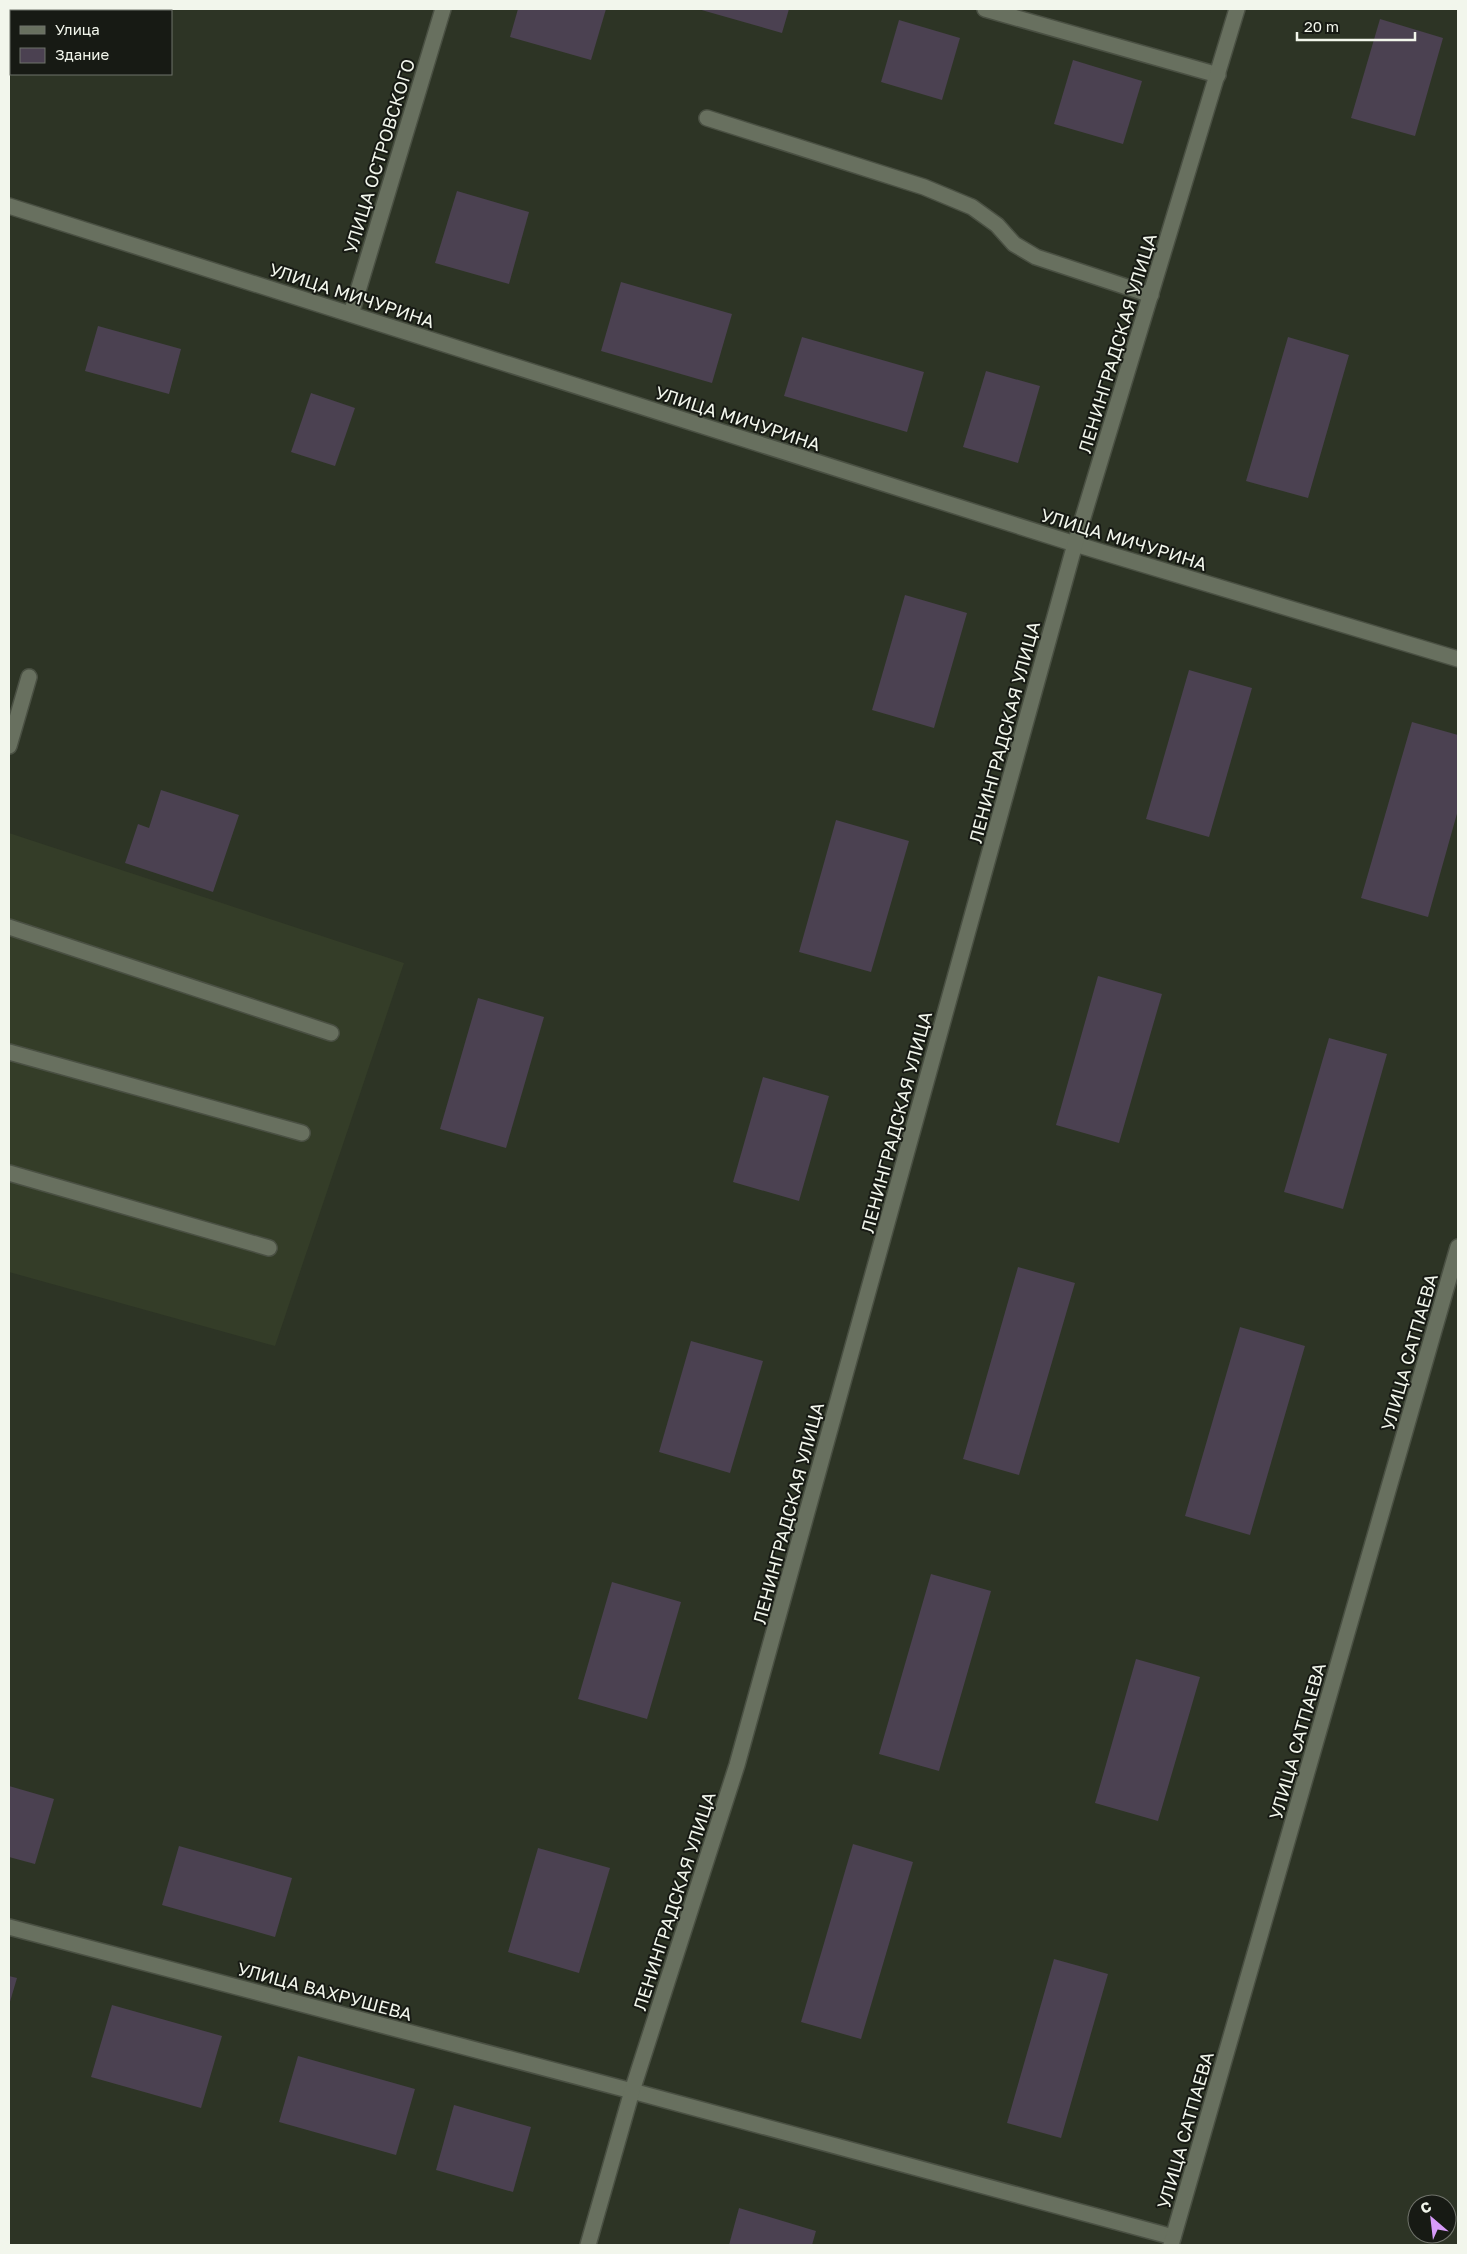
<svg xmlns="http://www.w3.org/2000/svg" width="1467" height="2254" font-family="'Golos Text',sans-serif">
<style>
.built{fill:#343d28}
.building{fill:#4b4151}
.lines{fill:none;stroke-linecap:round;stroke-linejoin:round}
.lane-casing{stroke:#4a5043;stroke-width:18}
.street-casing{stroke:#4a5043;stroke-width:18}
.lane{stroke:#68705f;stroke-width:15}
.street{stroke:#68705f;stroke-width:15}
.labels{text-anchor:middle;dominant-baseline:central;stroke-width:4;stroke-linejoin:round;paint-order:stroke}
.street-label{font-size:18px;fill:#f2f6ec;stroke:#171a14}
</style>
<rect width="100%" height="100%" fill="#2d3425"/>
<polygon class="built" points="9,833 404,963 275,1346 9,1272"/>
<g class="building">
<polygon points="518,9 606,9 591,60 510,37"/>
<polygon points="698,9 789,9 782,33"/>
<polygon points="1380,19 1443,38 1415,136 1351,118"/>
<polygon points="899,20 960,38 942,100 881,82"/>
<polygon points="1073,60 1142,81 1123,144 1054,124"/>
<polygon points="457,191 529,212 509,284 435,263"/>
<polygon points="621,282 732,314 712,383 601,351"/>
<polygon points="98,326 181,349 169,394 85,371"/>
<polygon points="802,337 924,372 907,432 784,396"/>
<polygon points="1288,337 1349,355 1308,498 1246,481"/>
<polygon points="986,371 1040,386 1018,463 963,447"/>
<polygon points="311,393 355,408 335,466 291,452"/>
<polygon points="905,595 967,613 934,728 872,710"/>
<polygon points="1189,670 1252,688 1209,837 1146,819"/>
<polygon points="1412,722 1458,735 1458,810 1428,917 1361,898"/>
<polygon points="161,790 239,815 213,892 125,863 138,824 149,828"/>
<polygon points="836,820 909,841 871,972 799,952"/>
<polygon points="1098,976 1162,994 1119,1143 1056,1125"/>
<polygon points="478,998 544,1017 506,1148 440,1129"/>
<polygon points="1329,1038 1387,1054 1343,1209 1284,1192"/>
<polygon points="763,1077 829,1096 799,1201 733,1182"/>
<polygon points="1018,1267 1075,1283 1019,1475 963,1459"/>
<polygon points="1240,1327 1305,1346 1250,1535 1185,1516"/>
<polygon points="691,1341 763,1361 730,1473 659,1452"/>
<polygon points="931,1574 991,1591 939,1771 879,1754"/>
<polygon points="612,1582 681,1602 647,1719 578,1699"/>
<polygon points="1136,1659 1200,1677 1158,1821 1095,1803"/>
<polygon points="9,1786 54,1799 35,1864 9,1857"/>
<polygon points="853,1844 913,1862 861,2039 801,2022"/>
<polygon points="179,1846 292,1878 275,1937 162,1905"/>
<polygon points="538,1848 610,1868 579,1973 508,1952"/>
<polygon points="1054,1959 1108,1974 1061,2138 1007,2123"/>
<polygon points="9,1976 17,1978 9,2005"/>
<polygon points="112,2005 222,2036 201,2108 91,2077"/>
<polygon points="298,2056 415,2089 396,2155 279,2122"/>
<polygon points="454,2105 531,2127 513,2192 436,2170"/>
<polygon points="739,2208 816,2231 812,2245 729,2245"/>
</g>
<g class="lines">
<g class="lane-casing">
<g id="lane">
<polyline points="985,9 1218,75"/>
<polyline points="707,118 924,187 972,207 997,225 1014,244 1036,257 1151,295"/>
<polyline points="351,314 443,9"/>
<polyline points="9,746 29,677"/>
<polyline points="9,927 331,1033"/>
<polyline points="9,1052 302,1133"/>
<polyline points="9,1173 269,1248"/>
<polyline points="632,2091 1173,2237"/>
</g>
</g>
<g class="street-casing">
<g id="street">
<polyline points="9,206 1075,544 1458,659"/>
<polyline points="9,1927 632,2091"/>
<polyline points="588,2245 632,2091 737,1765 1075,544 1237,9"/>
<polyline points="1171,2245 1458,1247"/>
</g>
</g>
<use href="#lane" class="lane"/>
<use href="#street" class="street"/>
</g>
<g class="labels">
<g class="street-label">
<text transform="translate(379 156) rotate(-73)">УЛИЦА ОСТРОВСКОГО</text>
<text transform="translate(352 295) rotate(18)">УЛИЦА МИЧУРИНА</text>
<text transform="translate(1117 343) rotate(-73)">ЛЕНИНГРАДСКАЯ УЛИЦА</text>
<text transform="translate(738 418) rotate(18)">УЛИЦА МИЧУРИНА</text>
<text transform="translate(1124 539) rotate(17)">УЛИЦА МИЧУРИНА</text>
<text transform="translate(1004 732) rotate(-75)">ЛЕНИНГРАДСКАЯ УЛИЦА</text>
<text transform="translate(896 1122) rotate(-75)">ЛЕНИНГРАДСКАЯ УЛИЦА</text>
<text transform="translate(1409 1352) rotate(-74)">УЛИЦА САТПАЕВА</text>
<text transform="translate(788 1513) rotate(-75)">ЛЕНИНГРАДСКАЯ УЛИЦА</text>
<text transform="translate(1297 1741) rotate(-74)">УЛИЦА САТПАЕВА</text>
<text transform="translate(674 1901) rotate(-72)">ЛЕНИНГРАДСКАЯ УЛИЦА</text>
<text transform="translate(325 1991) rotate(15)">УЛИЦА ВАХРУШЕВА</text>
<text transform="translate(1185 2130) rotate(-74)">УЛИЦА САТПАЕВА</text>
</g>
</g>
<rect width="1467" height="2254" fill="none" stroke="#f2f6ec" stroke-width="20"/>
<rect x="10" y="10" width="162" height="65" fill="#171a14" stroke="#6f726a"/>
<rect x="20" y="26" width="25" height="8" fill="#68705f" stroke="#6f726a"/>
<text x="55" y="35" font-size="15" fill="#f2f6ec">Улица</text>
<rect x="20" y="48" width="25" height="15" fill="#4b4151" stroke="#6f726a"/>
<text x="55" y="60" font-size="15" fill="#f2f6ec">Здание</text>
<g transform="translate(1432 2219) rotate(332)"><circle r="24" fill="#171a14" stroke="#6f726a"/>
<path d="M0-4L9 19L0 12L-9 19Z" fill="#d79bf9"/>
<text y="-8" font-size="14" font-weight="bold" text-anchor="middle" fill="#f2f6ec">С</text>
</g>
<path d="M1297 32v8h118v-8" fill="none" stroke="#f2f6ec" stroke-width="2.5"/>
<text x="1304" y="32" font-size="15" fill="#f2f6ec" stroke="#171a14" stroke-width="4" paint-order="stroke">20 m</text>
</svg>
